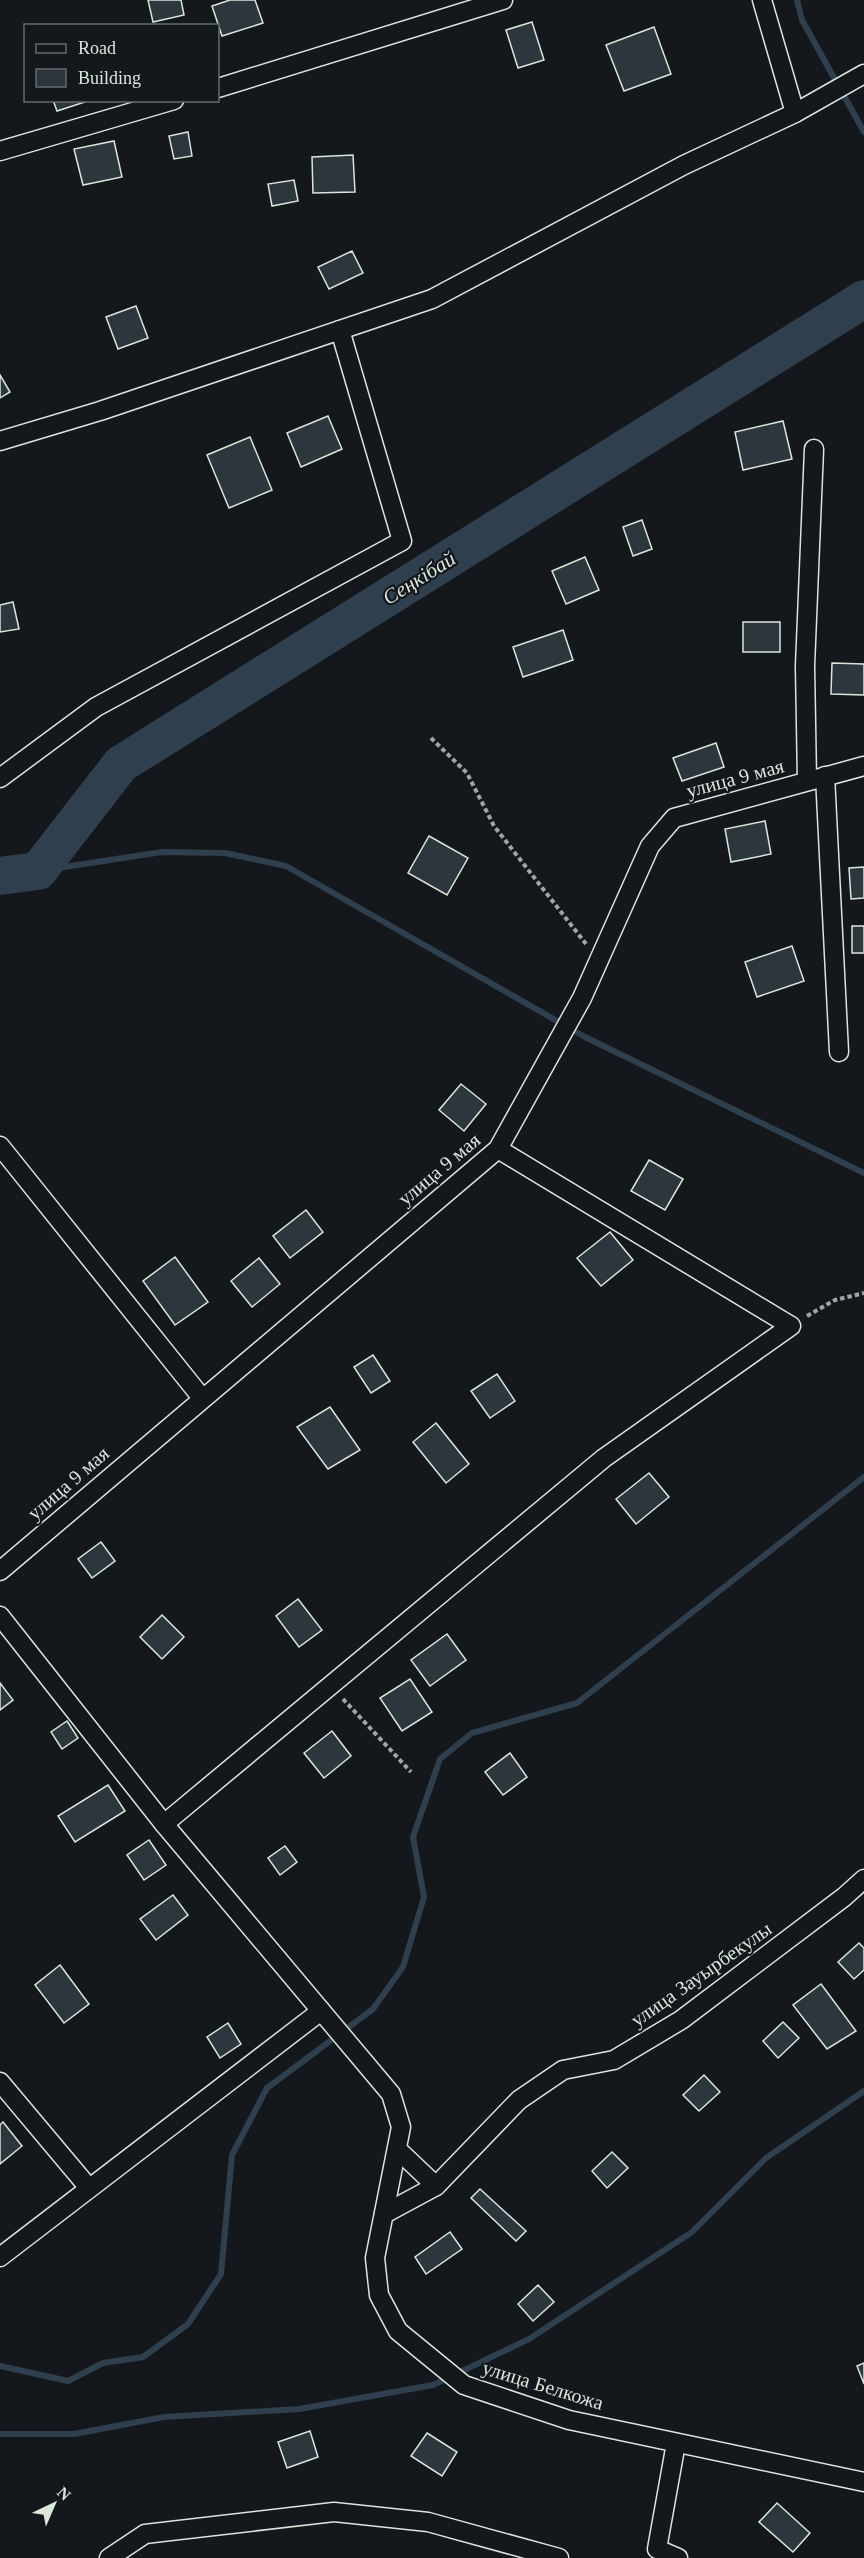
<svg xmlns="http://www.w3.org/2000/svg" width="864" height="2558" font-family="'Times New Roman',serif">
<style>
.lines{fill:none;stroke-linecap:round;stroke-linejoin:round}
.stream{stroke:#2f3f4d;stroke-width:6}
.river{stroke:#2f3f4d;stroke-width:38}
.building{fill:#2c363c;stroke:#d8e6dc;stroke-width:1.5}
.minor-casing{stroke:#d8e6dc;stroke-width:21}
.path{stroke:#9da8a2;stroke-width:4;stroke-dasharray:4.5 3;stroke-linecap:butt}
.minor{stroke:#14181c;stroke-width:18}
.labels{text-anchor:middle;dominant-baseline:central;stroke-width:4.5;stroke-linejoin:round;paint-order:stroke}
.street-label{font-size:20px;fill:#d8e6dc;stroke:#14181c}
.water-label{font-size:21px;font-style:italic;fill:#d8e6dc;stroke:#14181c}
</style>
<rect width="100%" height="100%" fill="#14181c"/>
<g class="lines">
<g class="stream">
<polyline points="797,0 802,20 864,132"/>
<polyline points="38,871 162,852 225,853 286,866 585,1037 864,1173"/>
<polyline points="0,2366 68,2381 103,2363 143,2357 188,2324 221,2274 232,2155 267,2088 373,2009 403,1967 424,1897 413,1837 440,1759 472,1733 577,1703 864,1477"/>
<polyline points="0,2434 74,2434 164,2417 299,2409 433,2385 529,2339 692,2232 766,2158 864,2091"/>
</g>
<polyline class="river" points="0,876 38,871 121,764 864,299"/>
</g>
<g class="building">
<polygon points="148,0 181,0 184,15 153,22"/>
<polygon points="230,0 255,0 263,23 222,36 212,6"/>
<polygon points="532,22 544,60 518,68 506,30"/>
<polygon points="654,27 671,74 624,91 606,45"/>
<polygon points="53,100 85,100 85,102 57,111"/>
<polygon points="188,132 192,156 174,159 169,136"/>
<polygon points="114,141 122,177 83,185 74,149"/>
<polygon points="353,155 355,192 313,193 312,157"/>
<polygon points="294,180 298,201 272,206 268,184"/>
<polygon points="352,251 363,273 329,289 318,267"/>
<polygon points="136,306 148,338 118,349 106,317"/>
<polygon points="0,375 10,392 0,398"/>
<polygon points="328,416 342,449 301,467 287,433"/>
<polygon points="783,421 792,459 743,470 735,432"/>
<polygon points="250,437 272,490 229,508 207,455"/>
<polygon points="642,520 652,549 633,556 623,527"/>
<polygon points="585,557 599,590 566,604 552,571"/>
<polygon points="13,602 19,629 0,632 0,605"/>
<rect x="743" y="622" width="37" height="30"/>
<polygon points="563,630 573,660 523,677 513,647"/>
<polygon points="832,663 864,664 864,695 831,694"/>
<polygon points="716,743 724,767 682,781 673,758"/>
<polygon points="765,821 771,854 731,862 725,829"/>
<polygon points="429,836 468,858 447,895 408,873"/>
<polygon points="864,867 864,898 851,899 849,868"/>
<rect x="852" y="926" width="12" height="27"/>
<polygon points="792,946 804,981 757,997 745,962"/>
<polygon points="461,1084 486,1104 464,1131 439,1110"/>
<polygon points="649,1160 683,1179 665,1210 631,1191"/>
<polygon points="306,1210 323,1232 290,1258 273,1236"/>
<polygon points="610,1232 633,1260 601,1286 577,1258"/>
<polygon points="175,1257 208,1302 175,1325 143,1281"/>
<polygon points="259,1258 280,1284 252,1307 231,1281"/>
<polygon points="373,1355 390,1381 371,1393 354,1367"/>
<polygon points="497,1374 515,1401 490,1418 471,1391"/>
<polygon points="330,1407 360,1450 328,1469 297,1427"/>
<polygon points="436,1423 469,1464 446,1483 413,1442"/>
<polygon points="649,1473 669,1497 636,1524 616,1499"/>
<polygon points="101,1542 115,1561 92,1578 78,1559"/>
<polygon points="298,1599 322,1630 299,1647 276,1616"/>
<polygon points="162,1615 184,1637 162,1659 140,1637"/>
<polygon points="447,1634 466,1660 430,1686 411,1660"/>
<polygon points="410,1679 432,1712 402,1731 380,1698"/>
<polygon points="0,1683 13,1700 0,1710"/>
<polygon points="67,1721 78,1738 62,1749 51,1732"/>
<polygon points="332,1731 351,1756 324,1778 304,1753"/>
<polygon points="510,1753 527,1777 503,1795 485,1772"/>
<polygon points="108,1785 125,1811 75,1842 58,1816"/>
<polygon points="149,1840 166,1865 144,1880 127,1855"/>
<polygon points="285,1846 297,1862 280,1875 268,1858"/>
<polygon points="173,1895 188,1915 156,1940 140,1919"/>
<polygon points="859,1943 864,1948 864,1970 854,1979 838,1962"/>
<polygon points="60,1965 89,2004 64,2023 35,1985"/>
<polygon points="821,1984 856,2031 827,2049 793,2005"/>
<polygon points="783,2022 799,2038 778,2058 763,2041"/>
<polygon points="228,2023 241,2044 220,2058 207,2037"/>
<polygon points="704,2075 720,2092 699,2111 683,2095"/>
<polygon points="3,2122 22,2146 0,2164 0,2125"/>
<polygon points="612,2152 628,2168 607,2188 592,2171"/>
<polygon points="480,2189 526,2231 516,2241 471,2198"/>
<polygon points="450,2232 462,2249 426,2274 415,2257"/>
<polygon points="538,2285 554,2302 533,2321 518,2304"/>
<polygon points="864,2363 864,2384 857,2366"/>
<polygon points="310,2431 318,2457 287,2468 278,2442"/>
<polygon points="427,2433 457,2452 442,2476 411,2456"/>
<polygon points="777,2503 810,2533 793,2552 759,2522"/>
</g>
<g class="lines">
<g class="minor-casing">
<g id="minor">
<polyline points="762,0 795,113"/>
<polyline points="218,88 503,0"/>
<polyline points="0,151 174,100"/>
<polyline points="0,441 100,411 432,299 684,165 795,113 864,74"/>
<polyline points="825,776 839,1052"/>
<polyline points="0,778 96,707 402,541 340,330"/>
<polyline points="807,781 805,666 814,449"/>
<polyline points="0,1146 202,1398"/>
<polyline points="0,1571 498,1149 582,998 650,846 674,818 864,766"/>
<polyline points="0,1616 164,1824 391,2094 401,2127 375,2258 379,2295 398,2331 464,2385 569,2420 864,2482"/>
<polyline points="164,1824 604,1458 791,1326 498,1149"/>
<polyline points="0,2082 89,2188"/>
<polyline points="397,2149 436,2186"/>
<polyline points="384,2214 436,2186 519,2100 563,2070 614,2060 681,2020 844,1897 864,1879"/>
<polyline points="0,2257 321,2011"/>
<polyline points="676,2443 657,2549 678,2558"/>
<polyline points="109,2558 145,2534 334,2512 428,2522 559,2558"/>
</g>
</g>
<g class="path">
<polyline points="431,738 467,773 494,826 586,944"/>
<polyline points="807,1316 835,1300 864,1293"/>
<polyline points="343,1699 411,1772"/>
</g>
<use href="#minor" class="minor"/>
</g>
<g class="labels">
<g class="street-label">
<text transform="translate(735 778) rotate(-15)">улица 9 мая</text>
<text transform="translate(439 1169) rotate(-40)">улица 9 мая</text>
<text transform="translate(68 1483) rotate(-41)">улица 9 мая</text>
<text transform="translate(701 1974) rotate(-35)">улица Зауырбекулы</text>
<text transform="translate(543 2385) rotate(17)">улица Белкожа</text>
</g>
<g class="water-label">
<text transform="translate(419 578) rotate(-32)">Сеңкібай</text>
</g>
</g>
<rect x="24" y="24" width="195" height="78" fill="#14181c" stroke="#626a69" stroke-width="1.5"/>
<rect x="36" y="44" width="30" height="9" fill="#14181c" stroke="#626a69" stroke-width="1.5"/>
<text x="78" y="54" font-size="18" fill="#d8e6dc">Road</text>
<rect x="36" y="69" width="30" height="18" fill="#2c363c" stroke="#626a69" stroke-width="1.5"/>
<text x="78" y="84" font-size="18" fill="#d8e6dc">Building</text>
<g transform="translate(54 2504) rotate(44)" stroke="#14181c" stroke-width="4.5" paint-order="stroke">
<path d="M0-4.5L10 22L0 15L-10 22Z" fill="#d8e6dc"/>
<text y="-9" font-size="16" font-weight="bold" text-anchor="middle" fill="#d8e6dc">N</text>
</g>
</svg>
